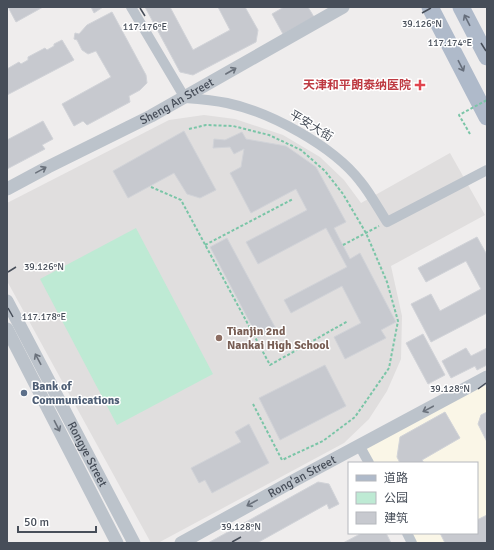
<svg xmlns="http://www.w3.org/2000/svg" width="494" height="550" font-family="Signika,'Noto Sans SC',sans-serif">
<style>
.commercial{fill:#faf6e7}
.education{fill:#e0dede}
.green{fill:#beead4}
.building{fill:#c7c9cf;stroke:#d1d3d8}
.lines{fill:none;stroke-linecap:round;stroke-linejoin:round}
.path{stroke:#7ac5a7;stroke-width:2;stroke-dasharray:3 2;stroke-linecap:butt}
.minor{stroke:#bcc3cb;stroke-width:10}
.tertiary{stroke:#bcc3cb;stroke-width:13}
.primary{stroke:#afbaca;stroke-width:17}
.path-bridge{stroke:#7ac5a7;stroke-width:2;stroke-dasharray:3 2;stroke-linecap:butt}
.oneway{stroke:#666e7b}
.oneway2{stroke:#6a717b}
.ticks{fill:none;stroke:#474e59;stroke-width:1.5}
.health-dot{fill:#e0444e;stroke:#fff;stroke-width:1.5}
.education-dot{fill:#8d6e63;stroke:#fff;stroke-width:1.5}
.service-dot{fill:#5c6f8a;stroke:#fff;stroke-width:1.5}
.labels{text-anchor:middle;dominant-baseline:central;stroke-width:3;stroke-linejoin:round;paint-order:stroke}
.health-label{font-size:12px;font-weight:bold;fill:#be3a42;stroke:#fff;text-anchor:end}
.street-label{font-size:12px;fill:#474e59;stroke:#fff}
.education-label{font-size:12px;font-weight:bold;fill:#785e54;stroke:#fff;text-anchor:start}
.service-label{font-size:12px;font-weight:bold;fill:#4e5e75;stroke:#fff;text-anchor:start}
.ticks-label{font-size:10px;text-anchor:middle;fill:#474e59;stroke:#fff;stroke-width:3;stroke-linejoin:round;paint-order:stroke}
</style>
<rect width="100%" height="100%" fill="#efeded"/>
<polygon class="commercial" points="487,384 487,543 416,543 411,533 477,533 477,463 373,463 363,445"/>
<polygon class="education" points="204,115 235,119 283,135 320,157 344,180 361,203 450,153 485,215 391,266 402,316 401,359 387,391 369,419 344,443 158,543 151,543 7,281 7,203 169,120"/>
<polygon class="green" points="136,228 213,374 117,425 40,279"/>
<g class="building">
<polygon points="8,7 43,7 16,22"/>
<polygon points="91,7 103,7 94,13"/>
<polygon points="145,7 170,7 193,50 230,30 218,7 245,7 258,30 256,42 193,75 180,72"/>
<polygon points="284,7 308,7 314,17 283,34 272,14"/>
<polygon points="112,12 146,75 147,83 140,90 129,96 130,102 87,125 83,121 74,126 62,104 111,77 96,51 88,54 82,50 77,40 74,39 75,33 79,34 87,25"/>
<polygon points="62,40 74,60 7,95 7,69 19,62 21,64 28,60 28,57 45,48 47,50 54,46 54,44"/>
<polygon points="43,121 53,139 42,145 45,149 7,169 7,140"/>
<polygon points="184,131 216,190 200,198 187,194 174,173 128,198 113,171"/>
<polygon points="242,132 246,139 286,146 316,167 346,222 334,228 350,259 360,253 396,322 381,330 386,338 345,359 334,337 361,323 342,286 291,313 284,300 347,267 326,228 258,264 246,242 307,210 296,189 251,213 230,173 241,167 244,149 234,154 230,147 213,148 214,139 225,140"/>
<polygon points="477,237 487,255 487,313 431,342 411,304 431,294 440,311 481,289 466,261 426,282 418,268"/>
<polygon points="227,238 276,329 258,338 210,247"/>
<polygon points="423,334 445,375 428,384 406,343"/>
<polygon points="466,348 471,356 487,348 487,365 477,370 475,366 451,378 442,361"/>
<polygon points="325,365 346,406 280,440 259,398"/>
<polygon points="445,412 460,438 422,460 424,463 400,463 397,457 400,437"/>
<polygon points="487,412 487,442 478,424 481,415"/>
<polygon points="249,424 269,463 212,493 205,480 199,483 191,468 241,442 235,432"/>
<polygon points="318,482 329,484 339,504 329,509 327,504 257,543 208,543"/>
<polygon points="487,515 487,543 445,543 440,533 477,533 477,520"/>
<polygon points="362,533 386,533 391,543 343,543"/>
</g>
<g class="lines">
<g class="path">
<polyline points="189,129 206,125 233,126 269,135 301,150 325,171 343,194 366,233 387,282 398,321 389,368 355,417 323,441 282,460 253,404"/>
<polyline points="151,187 181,200 270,365 348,321"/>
<polyline points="205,245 293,199"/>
<polyline points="343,245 379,226"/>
</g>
<g class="minor">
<path d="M131 7 185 98C199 99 213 100 227 103 270 112 333 146 360 181 370 193 378 208 387 222L487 170"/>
<polyline points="359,445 369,463"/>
<polyline points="407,533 412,543"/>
</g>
<g class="tertiary">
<path id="s1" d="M7 189 48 167 151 116 343 7"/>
<path id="s2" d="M7 301 134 543"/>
<polyline points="7,329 117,543"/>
<path id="s3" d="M181 543 295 480 487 377"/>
</g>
<g class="primary">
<polyline points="430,7 487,117"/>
<polyline points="461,7 487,57"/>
</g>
<polyline class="path-bridge" points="470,134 459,115 487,100"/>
</g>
<defs><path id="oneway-shaft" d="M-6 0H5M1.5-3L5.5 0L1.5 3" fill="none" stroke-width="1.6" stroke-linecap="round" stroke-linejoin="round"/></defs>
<g class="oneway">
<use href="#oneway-shaft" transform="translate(467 20) rotate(-117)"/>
<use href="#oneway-shaft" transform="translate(461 66) rotate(63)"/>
</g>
<g class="oneway2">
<use href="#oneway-shaft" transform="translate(231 71) rotate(-30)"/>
<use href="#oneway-shaft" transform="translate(41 170) rotate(-29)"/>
<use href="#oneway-shaft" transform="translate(38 359) rotate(-118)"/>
<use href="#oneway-shaft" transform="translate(428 409) rotate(152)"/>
<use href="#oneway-shaft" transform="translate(57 426) rotate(63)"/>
<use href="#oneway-shaft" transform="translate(252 503) rotate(151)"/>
</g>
<path class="ticks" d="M140 8 145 16M422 13 431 8M481 43 486 51M8 272 16 267M8 308 13 317M478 389 486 383M232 542 241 537"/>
<path class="health-dot" d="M418 79h4v4h4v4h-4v4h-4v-4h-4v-4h4z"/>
<circle class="education-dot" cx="219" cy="338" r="4"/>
<circle class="service-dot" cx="24" cy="393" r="4"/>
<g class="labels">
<g class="health-label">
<text x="411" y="85">天津和平朗泰纳医院</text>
</g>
<g class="street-label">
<text stroke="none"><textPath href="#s1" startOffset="191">Sheng An Street</textPath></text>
<text transform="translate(311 126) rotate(31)">平安大街</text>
<text stroke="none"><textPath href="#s2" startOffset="173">Rongye Street</textPath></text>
<text stroke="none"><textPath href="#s3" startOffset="138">Rong'an Street</textPath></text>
</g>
<g class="education-label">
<text x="227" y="331">Tianjin 2nd<tspan x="227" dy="14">Nankai High School</tspan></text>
</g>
<g class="service-label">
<text x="32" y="386">Bank of<tspan x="32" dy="14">Communications</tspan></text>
</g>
</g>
<g class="ticks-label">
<text x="422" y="27">39.126°N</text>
<text x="145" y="30">117.176°E</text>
<text x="450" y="46">117.174°E</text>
<text x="44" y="270">39.126°N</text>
<text x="44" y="320">117.178°E</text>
<text x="450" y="392">39.128°N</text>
<text x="241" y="530">39.128°N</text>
</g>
<rect width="494" height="550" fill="none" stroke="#474e59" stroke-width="16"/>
<rect x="348" y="462" width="130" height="72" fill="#ffffff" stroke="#b5b8bd"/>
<rect x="356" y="475" width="20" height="6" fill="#afbaca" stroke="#b5b8bd"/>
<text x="384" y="482" font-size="12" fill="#474e59">道路</text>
<rect x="356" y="492" width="20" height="12" fill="#beead4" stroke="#b5b8bd"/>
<text x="384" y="502" font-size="12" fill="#474e59">公园</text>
<rect x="356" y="512" width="20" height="12" fill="#c7c9cf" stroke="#b5b8bd"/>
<text x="384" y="522" font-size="12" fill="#474e59">建筑</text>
<path d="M18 526v6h78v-6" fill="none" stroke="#474e59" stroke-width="2"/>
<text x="24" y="526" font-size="12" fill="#474e59" stroke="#ffffff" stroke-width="3" paint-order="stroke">50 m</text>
</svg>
